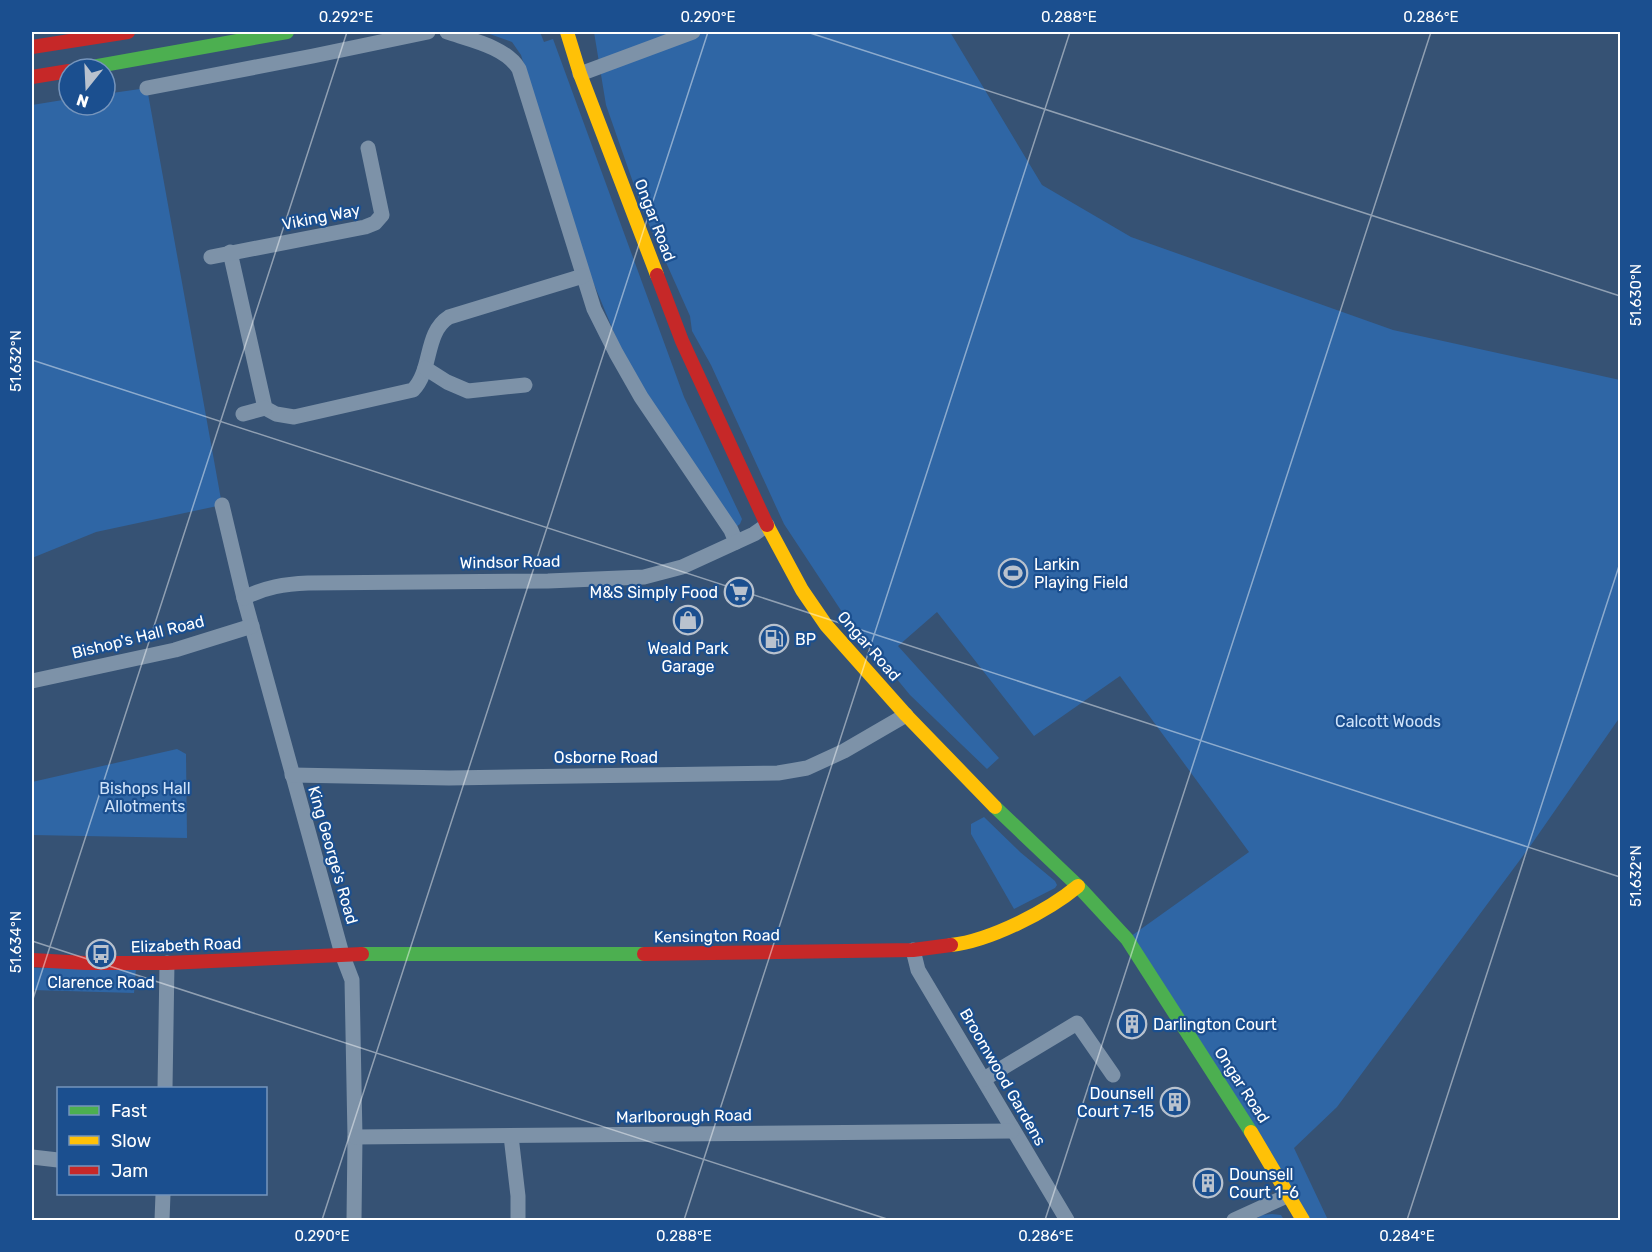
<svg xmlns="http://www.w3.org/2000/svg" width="1652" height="1252" font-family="Rubik,sans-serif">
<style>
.green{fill:#2f66a5}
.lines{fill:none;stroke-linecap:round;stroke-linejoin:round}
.street{stroke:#7d92a8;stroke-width:15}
.fast{stroke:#4caf50;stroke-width:14}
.slow{stroke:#ffc107;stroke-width:14}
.jam{stroke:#c62828;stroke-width:14}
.ticks{fill:none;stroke:#fff;stroke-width:1.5;stroke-opacity:0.45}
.labels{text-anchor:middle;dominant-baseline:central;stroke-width:4.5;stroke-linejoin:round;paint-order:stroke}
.street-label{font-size:16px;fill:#fff;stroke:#1b4f8f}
.poi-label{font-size:16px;fill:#fff;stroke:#1b4f8f;text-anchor:start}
.park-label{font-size:16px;fill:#cfe3fa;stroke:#1b4f8f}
.neatline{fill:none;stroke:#fff;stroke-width:2}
.ticks-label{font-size:15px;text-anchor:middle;fill:#fff}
</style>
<rect width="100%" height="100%" fill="#365274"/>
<g class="green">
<polygon points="484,32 540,32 544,42 553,39 684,397 742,519 740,524 736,527 647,395 618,342 591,277 521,55 512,42"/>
<polygon points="594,32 950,32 1042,185 1131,237 1393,330 1620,380 1620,717 1531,845 1337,1107 1294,1148 1328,1220 1309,1220 1127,939 1249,852 1120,676 1034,736 937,612 898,646 999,758 987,769 910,695 844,615 784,524 711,365 692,331 690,316 643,211 606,105"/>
<polygon points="147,88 222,505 96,532 32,558 32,105 69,99 69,105 105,105 105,94"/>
<polygon points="177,749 186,754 187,838 32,835 32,782"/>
<polygon points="984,817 1020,852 1055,881 1057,885 1055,888 1014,909 971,834 971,824"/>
<polygon points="32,968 136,968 134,993 32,990"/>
<polygon points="1272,1214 1281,1215 1284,1220 1254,1220 1262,1215"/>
</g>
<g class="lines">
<g class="street">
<path d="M447 32C471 40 506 47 519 69L594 309 616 353 641 397 731 530 736 542"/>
<polyline points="580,74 693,32"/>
<polyline points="147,88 313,56 428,32"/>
<path d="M230 252 265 408 276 414 294 417 413 390C433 369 424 333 449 317L583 276"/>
<polyline points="211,257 365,227 375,223 382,215 368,148"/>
<polyline points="425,368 447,382 468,391 525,385"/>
<polyline points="243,414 265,408"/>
<polyline points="222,505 244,598 342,954 352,980 355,1137 354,1220"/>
<path d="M244 598C265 587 285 584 308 583L548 581 644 577 682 567 754 534 767 525"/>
<polyline points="32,681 175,650 252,626"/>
<polyline points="292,775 449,778 778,773 807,768 844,751 906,715"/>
<polyline points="913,950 918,970 1067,1220"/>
<polyline points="984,1079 1077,1023 1113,1075"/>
<polyline points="165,1088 167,963"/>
<polyline points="511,1136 518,1196 518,1220"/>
<polyline points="355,1137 1012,1131"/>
<polyline points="32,1157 58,1160"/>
<polyline points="162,1220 163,1194"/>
<polyline points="1234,1220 1289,1195"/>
</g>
<g class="fast">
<polyline points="81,69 287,32"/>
<polyline points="995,807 1078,886 1127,939 1251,1132"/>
<polyline points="362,954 644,954"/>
</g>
<g class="slow">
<polyline points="567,32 580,74 657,275"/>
<polyline points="767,525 802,590 826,625 906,715 995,807"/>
<path d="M951 945C990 941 1048 911 1078 886"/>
<polyline points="1251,1132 1303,1220"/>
</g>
<g class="jam">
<polyline points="32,47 128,32"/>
<polyline points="32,77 69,71"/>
<polyline points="657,275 682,341 767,525"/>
<polyline points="644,954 913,950 951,945"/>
<polyline points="32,960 86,963 167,963 362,954"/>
</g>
</g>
<path class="ticks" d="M807 32 1620 296M32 360 1620 877M32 941 890 1220M32 1002 347 32M322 1220 708 32M684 1220 1070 32M1045 1220 1431 32M1407 1220 1620 563"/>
<defs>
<g id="stadium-ring" transform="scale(1.5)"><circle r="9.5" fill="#1b4f8f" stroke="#b9c2ce" stroke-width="1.5"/><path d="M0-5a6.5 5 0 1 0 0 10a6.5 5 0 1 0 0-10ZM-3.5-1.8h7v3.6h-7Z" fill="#b9c2ce"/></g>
<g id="supermarket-ring" transform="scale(1.5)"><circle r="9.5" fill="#1b4f8f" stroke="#b9c2ce" stroke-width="1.5"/><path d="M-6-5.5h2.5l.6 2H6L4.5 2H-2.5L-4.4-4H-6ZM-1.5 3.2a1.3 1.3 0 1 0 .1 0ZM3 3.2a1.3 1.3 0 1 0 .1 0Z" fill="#b9c2ce"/></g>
<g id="shop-ring" transform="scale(1.5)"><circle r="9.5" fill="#1b4f8f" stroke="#b9c2ce" stroke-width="1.5"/><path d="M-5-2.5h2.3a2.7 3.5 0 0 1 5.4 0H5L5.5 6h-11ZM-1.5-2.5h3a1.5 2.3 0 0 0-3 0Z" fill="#b9c2ce"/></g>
<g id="fuel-ring" transform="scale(1.5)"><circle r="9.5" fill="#1b4f8f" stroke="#b9c2ce" stroke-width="1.5"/><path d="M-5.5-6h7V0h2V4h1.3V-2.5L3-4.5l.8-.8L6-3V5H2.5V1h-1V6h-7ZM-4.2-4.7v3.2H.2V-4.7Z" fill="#b9c2ce"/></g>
<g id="bus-ring" transform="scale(1.5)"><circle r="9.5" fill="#1b4f8f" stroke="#b9c2ce" stroke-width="1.5"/><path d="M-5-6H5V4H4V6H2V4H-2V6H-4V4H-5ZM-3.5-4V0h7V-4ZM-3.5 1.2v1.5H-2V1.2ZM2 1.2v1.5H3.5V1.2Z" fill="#b9c2ce"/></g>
<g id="building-ring" transform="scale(1.5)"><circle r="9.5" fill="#1b4f8f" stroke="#b9c2ce" stroke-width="1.5"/><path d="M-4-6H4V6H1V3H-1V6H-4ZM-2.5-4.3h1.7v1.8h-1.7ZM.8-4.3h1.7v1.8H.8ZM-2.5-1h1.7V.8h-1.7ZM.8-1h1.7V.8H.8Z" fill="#b9c2ce"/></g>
</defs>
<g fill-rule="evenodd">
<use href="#stadium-ring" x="1013" y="573"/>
<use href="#supermarket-ring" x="739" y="592"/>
<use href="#shop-ring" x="688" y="620"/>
<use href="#fuel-ring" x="774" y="639"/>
<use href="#bus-ring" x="101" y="954"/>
<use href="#building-ring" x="1132" y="1024"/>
<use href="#building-ring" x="1175" y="1102"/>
<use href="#building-ring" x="1208" y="1183"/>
</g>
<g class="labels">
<g class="street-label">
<text transform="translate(321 217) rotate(-11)">Viking Way</text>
<text transform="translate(655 220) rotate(69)">Ongar Road</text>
<text transform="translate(510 562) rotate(-1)">Windsor Road</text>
<text transform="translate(138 637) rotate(-14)">Bishop's Hall Road</text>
<text transform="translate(869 646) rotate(49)">Ongar Road</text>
<text x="606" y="757">Osborne Road</text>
<text transform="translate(333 855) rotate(74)">King George's Road</text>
<text transform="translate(717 936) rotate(-1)">Kensington Road</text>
<text transform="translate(186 945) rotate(-2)">Elizabeth Road</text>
<text transform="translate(1003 1077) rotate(60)">Broomwood Gardens</text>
<text transform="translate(1242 1085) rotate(57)">Ongar Road</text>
<text transform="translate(684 1116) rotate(-1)">Marlborough Road</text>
</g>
<g class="poi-label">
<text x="1034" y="564">Larkin<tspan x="1034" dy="18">Playing Field</tspan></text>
<text x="718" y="592" text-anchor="end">M&amp;S Simply Food</text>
<text x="795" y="639">BP</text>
<text x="688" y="648" text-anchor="middle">Weald Park<tspan x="688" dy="18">Garage</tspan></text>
<text x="101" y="982" text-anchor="middle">Clarence Road</text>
<text x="1153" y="1024">Darlington Court</text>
<text x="1154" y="1093" text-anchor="end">Dounsell<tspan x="1154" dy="18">Court 7-15</tspan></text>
<text x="1229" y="1174">Dounsell<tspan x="1229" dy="18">Court 1-6</tspan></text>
</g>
<g class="park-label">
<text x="1388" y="721">Calcott Woods</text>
<text x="145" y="788">Bishops Hall<tspan x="145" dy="18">Allotments</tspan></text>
</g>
</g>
<rect width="1652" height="1252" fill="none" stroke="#1b4f8f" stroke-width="66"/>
<rect x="57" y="1087" width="210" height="108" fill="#1b4f8f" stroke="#7695bc" stroke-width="1.5"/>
<rect x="69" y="1106" width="30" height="9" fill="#4caf50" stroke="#7695bc" stroke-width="1.5"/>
<text x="111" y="1117" font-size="18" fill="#ffffff">Fast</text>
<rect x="69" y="1136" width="30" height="9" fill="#ffc107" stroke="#7695bc" stroke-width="1.5"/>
<text x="111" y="1147" font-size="18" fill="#ffffff">Slow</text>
<rect x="69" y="1166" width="30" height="9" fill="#c62828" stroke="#7695bc" stroke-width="1.5"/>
<text x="111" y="1177" font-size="18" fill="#ffffff">Jam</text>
<g transform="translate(87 87) rotate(198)"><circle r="28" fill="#1b4f8f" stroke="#7695bc" stroke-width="1.5"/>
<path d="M0-4.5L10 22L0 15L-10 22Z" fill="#b9c2ce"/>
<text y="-9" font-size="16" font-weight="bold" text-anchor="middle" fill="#ffffff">N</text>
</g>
<rect x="33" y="33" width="1586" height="1186" class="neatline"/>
<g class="ticks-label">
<text x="346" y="22">0.292°E</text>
<text x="708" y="22">0.290°E</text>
<text x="1069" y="22">0.288°E</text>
<text x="1431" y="22">0.286°E</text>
<text transform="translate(1636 295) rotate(-90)" y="5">51.630°N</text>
<text transform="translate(16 361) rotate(-90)" y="5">51.632°N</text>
<text transform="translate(1636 876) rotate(-90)" y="5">51.632°N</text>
<text transform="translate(16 942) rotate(-90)" y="5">51.634°N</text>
<text x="322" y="1241">0.290°E</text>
<text x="684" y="1241">0.288°E</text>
<text x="1046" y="1241">0.286°E</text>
<text x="1407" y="1241">0.284°E</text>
</g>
</svg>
